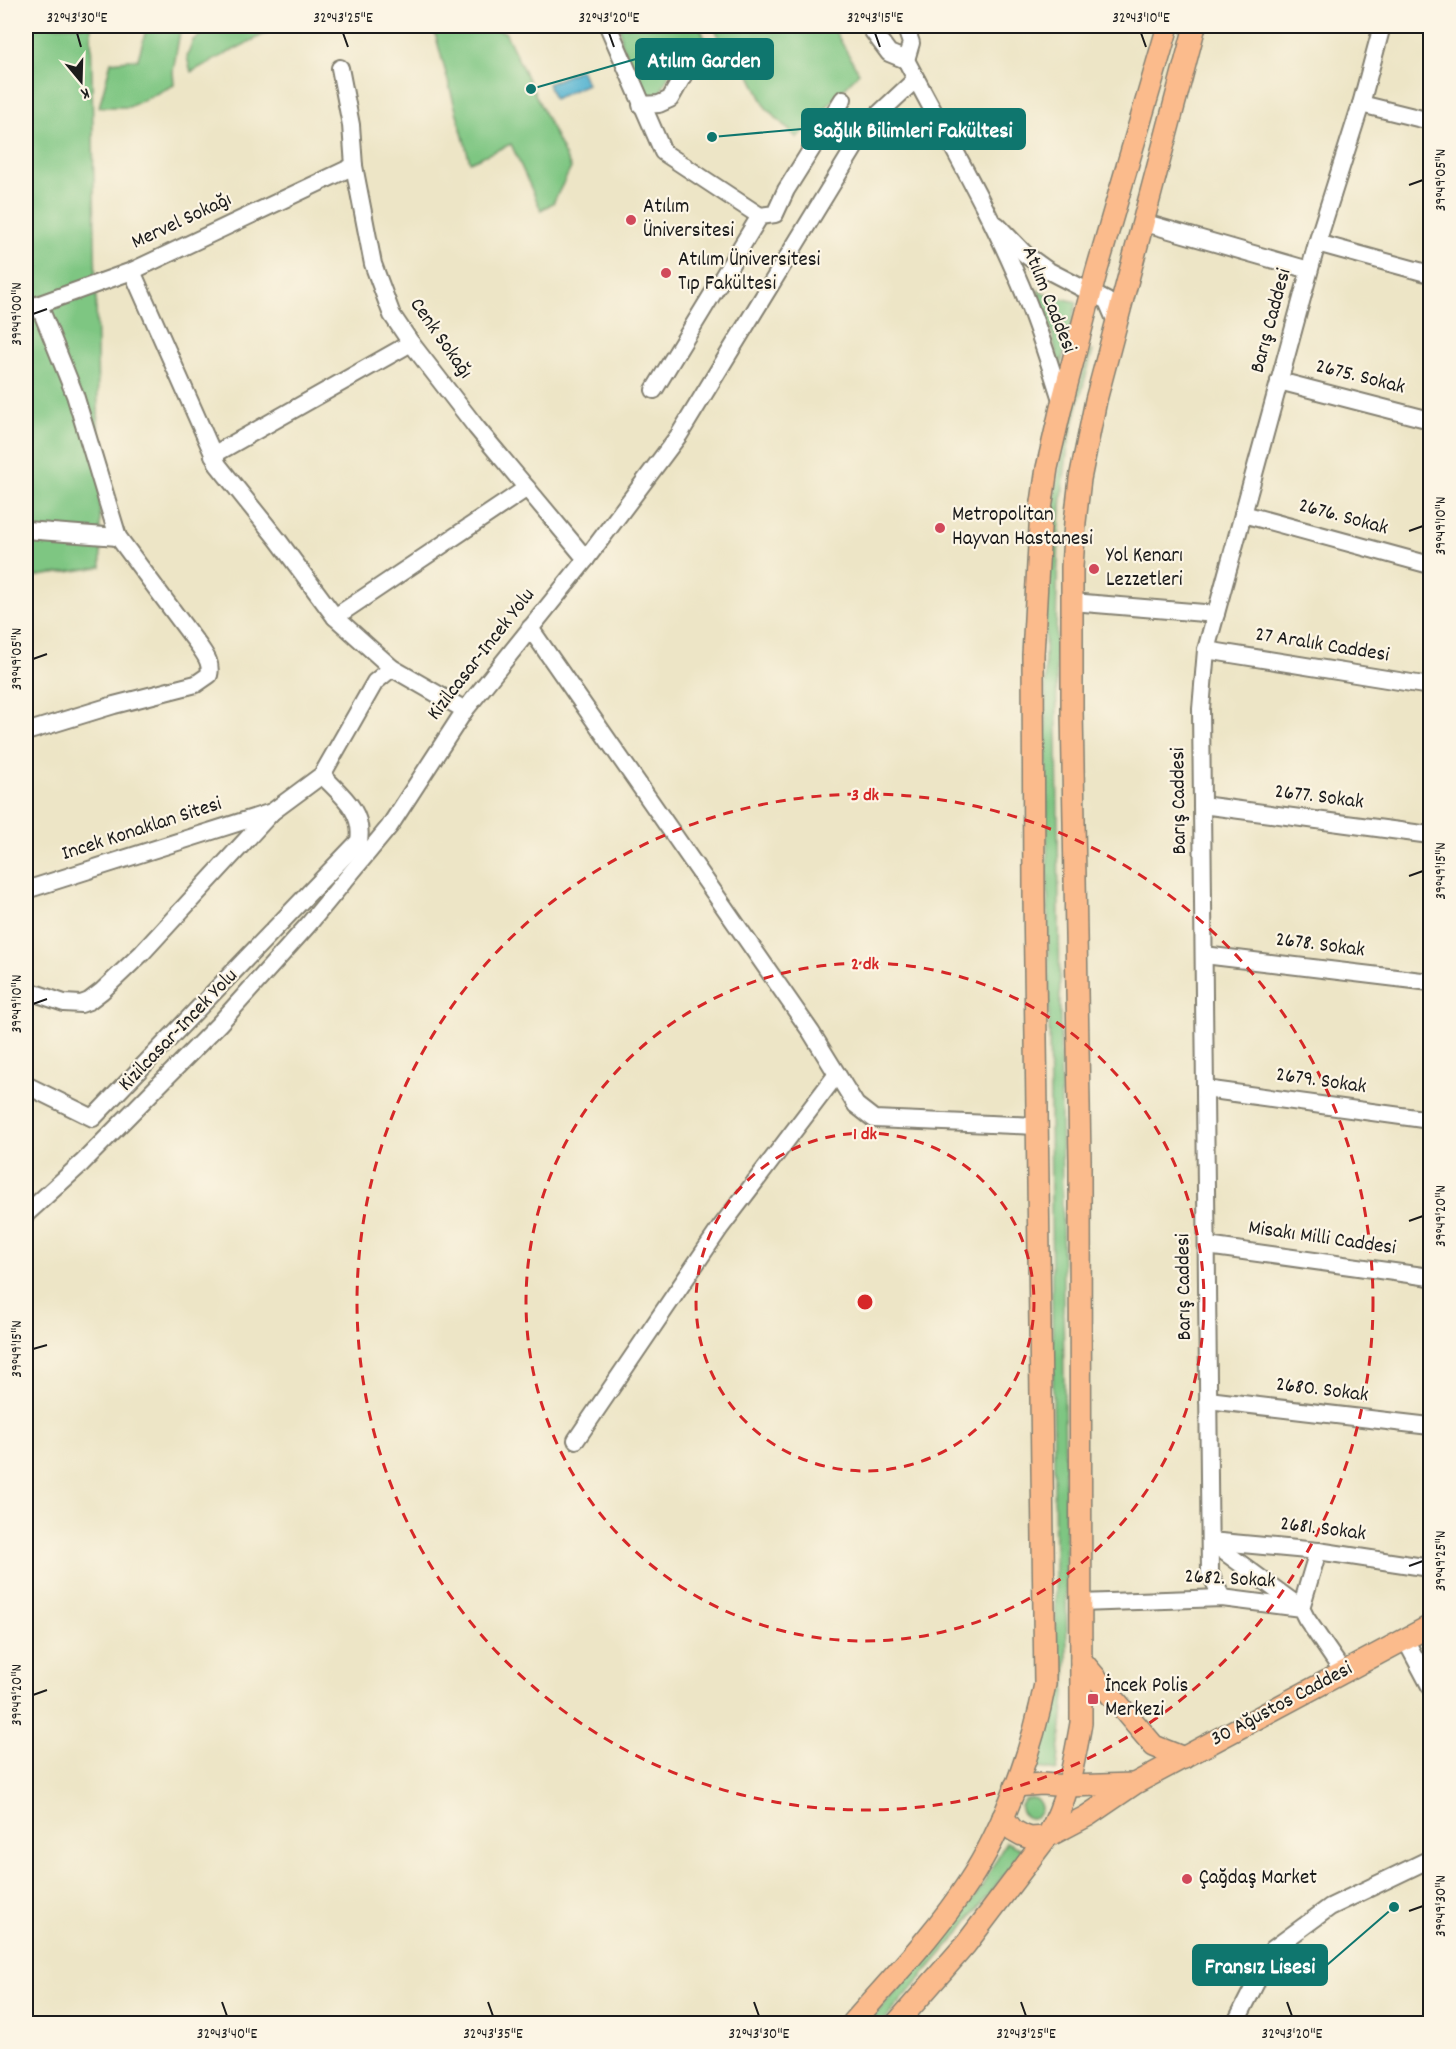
<svg xmlns="http://www.w3.org/2000/svg" width="1456" height="2049" font-family="Dekko,sans-serif">
<style>
.green{fill:#7ec682;stroke:#4d714f;stroke-width:1.5}
.water{fill:#52b3d1;stroke:#376876;stroke-width:1.5}
.lines{fill:none;stroke-linecap:round;stroke-linejoin:round}
.minor-casing{stroke:#848071;stroke-width:20}
.major-casing{stroke:#848071;stroke-width:24}
.minor{stroke:#fff;stroke-width:16}
.major{stroke:#fbbb8c;stroke-width:21}
.ticks{fill:none;stroke:#1c1c1c;stroke-width:2}
.ring{fill:none;stroke:#d62828;stroke-width:3;stroke-dasharray:10 8}
.poi-dot{fill:#d1495b;stroke:#fcf5e5;stroke-width:2}
.labels{text-anchor:middle;dominant-baseline:central;stroke-width:4.5;stroke-linejoin:round;paint-order:stroke}
.poi-label{font-size:21px;fill:#1c1c1c;stroke:#fcf5e5;text-anchor:start}
.street-label{font-size:21px;fill:#1c1c1c;stroke:#fcf5e5}
.centre{fill:#d62828;stroke:#fcf5e5;stroke-width:3}
.ring-label{font-size:18px;text-anchor:middle;font-weight:bold;fill:#d62828;stroke:#fcf5e5;stroke-width:4.5;stroke-linejoin:round;paint-order:stroke}
.leader{fill:none;stroke:#0f766e;stroke-width:2}
.callout-dot{fill:#0f766e;stroke:#fcf5e5;stroke-width:2}
.callout{fill:#0f766e;stroke:#0f766e;stroke-width:2}
.callout-label{font-size:22px;text-anchor:middle;font-weight:bold;fill:#fff}
.neatline{fill:none;stroke:#1c1c1c;stroke-width:2}
.ticks-label{font-size:15px;text-anchor:middle;fill:#1c1c1c}
</style>
<rect width="100%" height="100%" fill="#fcf5e5"/>
<filter id="ink" filterUnits="userSpaceOnUse"><feTurbulence type="fractalNoise" baseFrequency=".0167" numOctaves="2"/><feDisplacementMap in="SourceGraphic" scale="12" xChannelSelector="R" yChannelSelector="G"/><feConvolveMatrix kernelMatrix="1 2 1 2 8 2 1 2 1" color-interpolation-filters="sRGB"/></filter>
<filter id="wash" filterUnits="userSpaceOnUse"><feTurbulence type="fractalNoise" baseFrequency=".008" numOctaves="4" result="noise"/><feDisplacementMap in="SourceGraphic" scale="24" xChannelSelector="R" yChannelSelector="G"/><feGaussianBlur stdDeviation="1.35" result="paint"/><feColorMatrix in="noise" values="0 0 0 0 0 0 0 0 0 0 0 0 0 0 0 0 0 1.4 0 .05"/><feComposite in="paint" operator="in"/></filter>
<g filter="url(#wash)">
<rect width="100%" height="100%" fill="#ede5c6"/>
<g class="green">
<polygon points="26,26 91,26 101,567 26,578"/>
<polygon points="147,26 181,26 173,71 174,85 129,107 99,107 111,62 138,59"/>
<polygon points="211,26 280,26 191,72 187,57 193,40 208,31"/>
<polygon points="433,26 492,26 492,28 505,32 571,168 553,203 541,210 511,144 470,162"/>
<polygon points="620,26 700,26 712,58 686,40 657,99 643,91 621,42"/>
<polygon points="714,26 832,26 859,73 797,138 766,108 741,57 720,39"/>
<polygon points="1037,290 1049,295 1077,302 1060,369 1050,325"/>
<path d="M1090 350H1093C1085 382 1074 415 1068 448 1058 512 1057 577 1056 641L1067 1659 1064 1708 1057 1771 1034 1767C1047 1731 1056 1696 1056 1657L1045 651C1046 614 1044 574 1049 537 1056 473 1071 411 1090 350Z"/>
<circle cx="1031" cy="1808" r="10"/>
<polygon points="1006,1842 1023,1850 956,1937 882,2023 868,2023 963,1914 981,1888"/>
</g>
<polygon class="water" points="581,69 587,84 554,99 548,84"/>
</g>
<g filter="url(#ink)">
<g class="lines">
<g class="minor-casing">
<g id="minor">
<polyline points="608,26 663,152 760,216 775,214 786,190 843,99"/>
<polyline points="869,26 889,53 906,60"/>
<polyline points="905,26 911,43 906,60"/>
<path d="M906 60C947 138 993 216 1026 298 1040 332 1051 368 1062 403"/>
<polyline points="340,68 351,125 354,166 373,264 392,315 411,343 476,427 586,559"/>
<polyline points="1361,104 1430,121"/>
<polyline points="641,105 659,104 670,99 697,51"/>
<polyline points="1142,222 1309,270"/>
<polyline points="997,225 1026,255 1047,270 1107,301 1116,322"/>
<polyline points="1317,243 1430,274"/>
<polyline points="132,271 218,465 278,540 335,617 392,668 465,710"/>
<polyline points="26,309 132,271 354,166"/>
<polyline points="1279,381 1430,420"/>
<polyline points="654,390 760,216"/>
<polyline points="213,455 411,343"/>
<polyline points="1243,514 1430,565"/>
<polyline points="26,530 118,537"/>
<polyline points="1072,602 1216,614"/>
<polyline points="335,617 527,488"/>
<polyline points="530,628 811,1032 856,1105 874,1119 1037,1126"/>
<polyline points="1206,650 1430,686"/>
<path d="M26 732 114 705 196 684 209 675C212 663 205 655 199 646L118 537 75 395 39 305"/>
<polyline points="1202,805 1430,835"/>
<polyline points="26,890 272,812"/>
<polyline points="1204,955 1430,982"/>
<polyline points="26,990 64,1003 81,1004 89,1001 102,991 142,953 272,812 322,775 375,682 392,668"/>
<path d="M26 1085 93 1118 359 841C364 811 341 795 322 775"/>
<polyline points="1205,1089 1430,1120"/>
<polyline points="26,1214 82,1163 219,1024 308,925 389,827 465,710 586,559 679,435 870,122 916,79"/>
<polyline points="1207,1246 1430,1277"/>
<polyline points="1208,1400 1430,1426"/>
<polyline points="576,1440 720,1228 837,1074"/>
<polyline points="1210,1541 1318,1551 1430,1568"/>
<polyline points="1211,1542 1301,1608 1318,1551"/>
<polyline points="1222,1598 1210,1573 1201,709 1206,650 1317,243 1361,104 1382,26"/>
<polyline points="1080,1603 1222,1598 1301,1608 1306,1618 1343,1672"/>
<polyline points="1405,1639 1430,1686"/>
<polyline points="1235,2024 1273,1949 1330,1907 1430,1859"/>
</g>
</g>
<g class="major-casing">
<g id="major">
<polyline points="1081,1660 1154,1746 1184,1758"/>
<polyline points="1015,1786 1042,1784 1068,1786 1133,1784"/>
<polyline points="1003,1817 1013,1830 1022,1835 1030,1838 1047,1837 1087,1816 1134,1784 1430,1626"/>
<path d="M852 2024C892 1978 935 1934 968 1883 1004 1829 1033 1748 1045 1684L1034 896 1033 655 1041 509 1047 468 1062 403 1096 273 1168 26"/>
<path d="M896 2024 966 1944 1047 1837C1067 1802 1074 1763 1081 1723L1080 1159 1072 709V567L1075 522 1080 479 1096 400 1195 26"/>
</g>
</g>
<use href="#minor" class="minor"/>
<use href="#major" class="major"/>
</g>
</g>
<path class="ticks" d="M77 33 81 47M343 33 348 47M609 33 614 47M875 33 880 47M1141 33 1146 47M1409 185 1423 180M33 314 47 309M1409 531 1423 526M33 659 47 654M1409 876 1423 871M33 1004 47 999M1409 1221 1423 1216M33 1349 47 1345M1409 1566 1423 1561M33 1695 47 1690M1409 1911 1423 1906M222 2002 227 2016M488 2002 493 2016M754 2002 759 2016M1021 2002 1026 2016M1287 2002 1292 2016"/>
<g class="ring">
<circle cx="865" cy="1302" r="169"/>
<circle cx="865" cy="1302" r="339"/>
<circle cx="865" cy="1302" r="508"/>
</g>
<g class="poi-dot">
<circle cx="631" cy="220" r="6"/>
<circle cx="666" cy="273" r="6"/>
<circle cx="940" cy="528" r="6"/>
<circle cx="1094" cy="569" r="6"/>
<rect x="1087" y="1693" width="12" height="12" rx="3"/>
<circle cx="1187" cy="1879" r="6"/>
</g>
<g class="labels">
<g class="poi-label">
<text x="643" y="208">Atılım<tspan x="643" dy="24">Üniversitesi</tspan></text>
<text x="678" y="261">Atılım Üniversitesi<tspan x="678" dy="24">Tıp Fakültesi</tspan></text>
<text x="952" y="516">Metropolitan<tspan x="952" dy="24">Hayvan Hastanesi</tspan></text>
<text x="1106" y="557">Yol Kenarı<tspan x="1106" dy="24">Lezzetleri</tspan></text>
<text x="1105" y="1687">İncek Polis<tspan x="1105" dy="24">Merkezi</tspan></text>
<text x="1199" y="1879">Çağdaş Market</text>
</g>
<g class="street-label">
<text transform="translate(182 222) rotate(-25)">Mervel Sokağı</text>
<text transform="translate(1048 300) rotate(68)">Atılım Caddesi</text>
<text transform="translate(1272 321) rotate(-75)">Barış Caddesi</text>
<text transform="translate(440 339) rotate(55)">Cenk Sokağı</text>
<text transform="translate(1360 378) rotate(14)">2675. Sokak</text>
<text transform="translate(1343 518) rotate(15)">2676. Sokak</text>
<text transform="translate(1322 646) rotate(9)">27 Aralık Caddesi</text>
<text transform="translate(482 655) rotate(-52)">Kizilcasar-Incek Yolu</text>
<text transform="translate(1319 798) rotate(7)">2677. Sokak</text>
<text transform="translate(1180 801) rotate(-91)">Barış Caddesi</text>
<text transform="translate(142 830) rotate(-18)">Incek Konaklan Sitesi</text>
<text transform="translate(1320 946) rotate(7)">2678. Sokak</text>
<text transform="translate(179 1031) rotate(-46)">Kizilcasar-Incek Yolu</text>
<text transform="translate(1321 1082) rotate(8)">2679. Sokak</text>
<text transform="translate(1322 1239) rotate(8)">Misakı Milli Caddesi</text>
<text transform="translate(1185 1287) rotate(-91)">Barış Caddesi</text>
<text transform="translate(1322 1391) rotate(7)">2680. Sokak</text>
<text transform="translate(1323 1530) rotate(7)">2681. Sokak</text>
<text transform="translate(1230 1580) rotate(3)">2682. Sokak</text>
<text transform="translate(1282 1705) rotate(-28)">30 Ağustos Caddesi</text>
</g>
</g>
<circle cx="865" cy="1302" r="9" class="centre"/>
<g class="ring-label">
<text x="865" y="800">3 dk</text>
<text x="865" y="969">2 dk</text>
<text x="865" y="1139">1 dk</text>
</g>
<path class="leader" d="M531 89L636 59M712 137L802 129M1394 1907L1327 1965"/>
<g class="callout-dot">
<circle cx="531" cy="89" r="6"/>
<circle cx="712" cy="137" r="6"/>
<circle cx="1394" cy="1907" r="6"/>
</g>
<g class="callout">
<rect x="636" y="39" width="137" height="40" rx="6"/>
<rect x="802" y="109" width="223" height="40" rx="6"/>
<rect x="1193" y="1945" width="134" height="40" rx="6"/>
</g>
<g class="callout-label">
<text x="704" y="67">Atılım Garden</text>
<text x="913" y="137">Sağlık Bilimleri Fakültesi</text>
<text x="1260" y="1973">Fransız Lisesi</text>
</g>
<rect width="1456" height="2049" fill="none" stroke="#fcf5e5" stroke-width="66"/>
<g transform="translate(81 81) rotate(161)" stroke="#fcf5e5" stroke-width="4.5" paint-order="stroke">
<path d="M0-4.5L10 22L0 15L-10 22Z" fill="#1c1c1c"/>
<text y="-9" font-size="16" font-weight="bold" text-anchor="middle" fill="#1c1c1c">K</text>
</g>
<rect x="33" y="33" width="1390" height="1983" class="neatline"/>
<g class="ticks-label">
<text x="77" y="22">32°43'30"E</text>
<text x="343" y="22">32°43'25"E</text>
<text x="609" y="22">32°43'20"E</text>
<text x="875" y="22">32°43'15"E</text>
<text x="1141" y="22">32°43'10"E</text>
<text transform="translate(1440 180) rotate(-90)" y="5">39°49'05"N</text>
<text transform="translate(16 314) rotate(-90)" y="5">39°49'00"N</text>
<text transform="translate(1440 526) rotate(-90)" y="5">39°49'10"N</text>
<text transform="translate(16 659) rotate(-90)" y="5">39°49'05"N</text>
<text transform="translate(1440 871) rotate(-90)" y="5">39°49'15"N</text>
<text transform="translate(16 1004) rotate(-90)" y="5">39°49'10"N</text>
<text transform="translate(1440 1216) rotate(-90)" y="5">39°49'20"N</text>
<text transform="translate(16 1349) rotate(-90)" y="5">39°49'15"N</text>
<text transform="translate(1440 1561) rotate(-90)" y="5">39°49'25"N</text>
<text transform="translate(16 1695) rotate(-90)" y="5">39°49'20"N</text>
<text transform="translate(1440 1906) rotate(-90)" y="5">39°49'30"N</text>
<text x="227" y="2038">32°43'40"E</text>
<text x="493" y="2038">32°43'35"E</text>
<text x="759" y="2038">32°43'30"E</text>
<text x="1026" y="2038">32°43'25"E</text>
<text x="1292" y="2038">32°43'20"E</text>
</g>
</svg>
